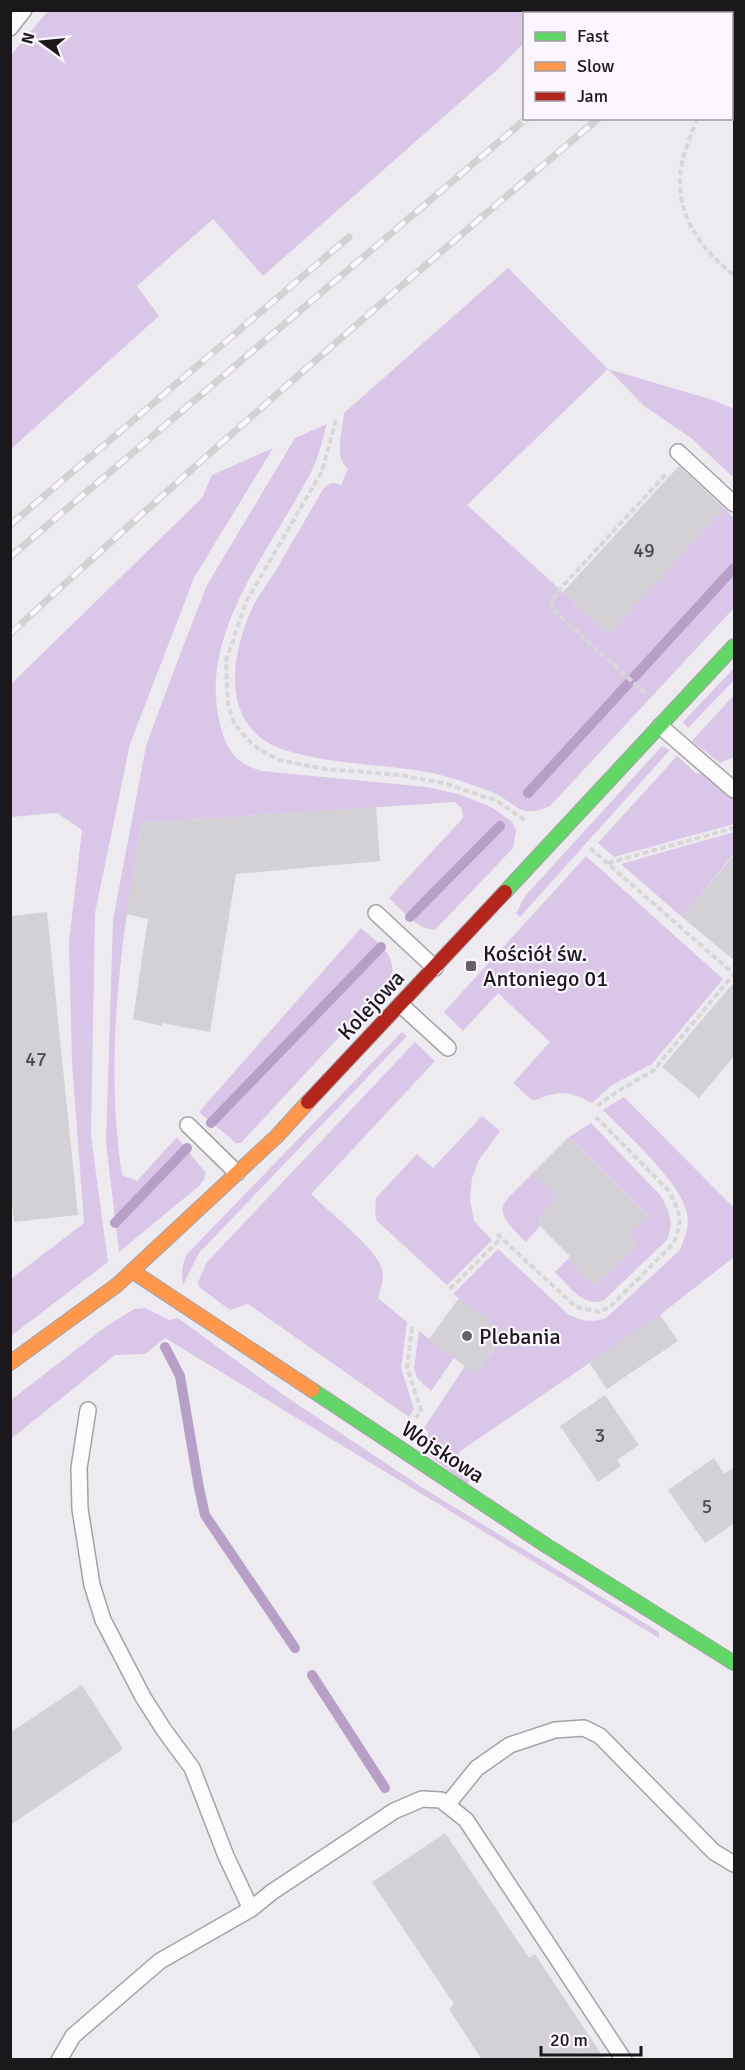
<svg xmlns="http://www.w3.org/2000/svg" width="745" height="2070" font-family="Signika,sans-serif">
<style>
.green{fill:#dac7e7}
.lines{fill:none;stroke-linecap:round;stroke-linejoin:round}
.stream{stroke:#b79fc7;stroke-width:10}
.building{fill:#d3d1d5}
.lane-casing{stroke:#a4a2a6;stroke-width:18}
.fast-casing{stroke:#a4a2a6;stroke-width:16}
.slow-casing{stroke:#a4a2a6;stroke-width:16}
.jam-casing{stroke:#a4a2a6;stroke-width:16}
.path{stroke:#d8d7d8;stroke-width:4;stroke-dasharray:6 3;stroke-linecap:butt}
.lane{stroke:#fcfcfd;stroke-width:15}
.fast{stroke:#63d668;stroke-width:14}
.slow{stroke:#ff974d;stroke-width:14}
.jam{stroke:#b3261e;stroke-width:14}
.rail-casing{stroke:#d3d2d3;stroke-width:7}
.rail{stroke:#fbf6ff;stroke-width:4.5;stroke-dasharray:14;stroke-linecap:butt}
.poi-dot{fill:#646266;stroke:#fbf6ff;stroke-width:2}
.labels{text-anchor:middle;dominant-baseline:central;stroke-width:4.5;stroke-linejoin:round;paint-order:stroke}
.number-label{font-size:20px;fill:#4a484c}
.poi-label{font-size:22px;fill:#1a181b;stroke:#fbf6ff;text-anchor:start}
.street-label{font-size:22px;fill:#1a181b;stroke:#fbf6ff}
</style>
<rect width="100%" height="100%" fill="#eeebf0"/>
<g class="green">
<polygon points="48,11 48,10 557,11 554,13 524,14 524,43 498,69 263,276 213,219 137,286 159,316 11,449 11,55"/>
<path d="M508 268 608 369 713 400 734 409V478L691 438 644 406 608 369 467 505 609 634 724 508 734 518V608L550 806C543 809 536 812 528 811 517 810 510 802 500 796 487 789 447 776 432 773 384 764 335 765 288 751 219 731 229 658 253 606 259 594 268 583 275 572 291 544 307 517 323 489 329 483 332 482 341 485L348 469C333 457 343 429 344 413Z"/>
<path d="M327 424C322 440 319 457 311 472 272 549 195 635 221 728 228 753 237 764 262 771L426 787 459 794 493 808 512 822 516 830 513 848 435 930C416 929 403 911 389 898L463 818 462 809 455 802 142 823C121 939 104 1057 122 1175L137 1181 177 1137 206 1173 204 1180 198 1187 119 1252 106 1143 113 920 146 746 174 670 207 585 295 438Z"/>
<polygon points="273,448 194,578 130,744 95,913 91,1136 108,1262 11,1336 11,1279 84,1223 72,1062 69,942 82,830 57,813 11,817 11,684 202,498 212,475"/>
<polygon points="734,668 734,680 688,728 683,722"/>
<polygon points="734,695 734,757 720,763 692,741"/>
<polygon points="662,746 670,750 520,917 516,913 526,895"/>
<polygon points="677,756 696,773 704,774 734,798 734,824 614,857 598,843"/>
<polygon points="734,832 734,854 682,917 621,864"/>
<path d="M586 856 723 979 652 1064 612 1085 592 1103C567 1090 560 1090 533 1101L513 1083 550 1042 498 993 463 1031 444 1012Z"/>
<path d="M361 928C379 944 398 954 391 981L241 1143H236L199 1112Z"/>
<path d="M402 1032 407 1036 199 1253 183 1285C181 1272 182 1265 187 1254Z"/>
<path d="M415 1042 435 1061 311 1194C329 1212 371 1244 381 1266 385 1276 381 1288 378 1298L407 1322 401 1368 414 1409 409 1417 248 1304 230 1310 199 1287 198 1282 207 1262Z"/>
<path d="M624 1097 734 1208V1257L660 1315 459 1452 466 1472 474 1477 467 1484 422 1450 429 1432 424 1428 465 1366 475 1374 505 1334 453 1294 498 1249 569 1315C582 1321 592 1323 606 1318L680 1250C684 1239 690 1226 687 1214 682 1183 626 1134 603 1110Z"/>
<polygon points="482,1116 500,1131 479,1160 472,1178 470,1200 474,1221 492,1240 447,1285 377,1221 375,1212 376,1198 417,1154 433,1168"/>
<path d="M591 1123 661 1196C670 1212 674 1223 667 1240L604 1300C584 1309 568 1285 555 1272L568 1259 595 1286 637 1244 628 1235 648 1216 569 1137Z"/>
<path d="M533 1173 558 1197 541 1214 540 1226 526 1242C488 1206 501 1206 533 1173Z"/>
<polygon points="145,1308 169,1320 178,1318 282,1394 423,1488 659,1632 659,1638 165,1338 145,1354 115,1355 11,1439 11,1400 104,1328 134,1309"/>
<polygon points="419,1331 454,1358 431,1391 417,1378 414,1368"/>
</g>
<g class="lines">
<g class="stream">
<polyline points="528,793 734,568"/>
<polyline points="410,917 500,826"/>
<polyline points="211,1123 381,947"/>
<polyline points="115,1223 187,1148"/>
<polyline points="165,1347 180,1376 199,1488 205,1515 295,1648"/>
<polyline points="312,1675 385,1788"/>
</g>
</g>
<g class="building">
<polygon points="679,466 724,508 609,634 563,592"/>
<polygon points="376,807 380,861 236,874 210,1032 162,1023 162,1026 133,1019 148,919 126,914 142,823"/>
<polygon points="735,854 735,961 682,917"/>
<polygon points="47,912 78,1215 14,1222 12,1203 10,1203 10,916"/>
<polygon points="735,981 735,1055 699,1098 662,1067"/>
<polygon points="569,1137 648,1216 628,1235 637,1244 595,1286 568,1259 570,1256 540,1226 541,1214 558,1197 533,1173"/>
<polygon points="459,1298 505,1333 475,1374 429,1339"/>
<polygon points="660,1315 678,1341 607,1389 589,1362"/>
<polygon points="605,1395 639,1445 617,1460 621,1466 598,1482 560,1426"/>
<polygon points="714,1458 724,1474 735,1467 735,1523 705,1543 668,1490"/>
<polygon points="82,1685 123,1749 10,1825 10,1733"/>
<polygon points="445,1833 529,1958 535,1954 605,2060 482,2060 449,2009 454,2004 372,1882"/>
</g>
<g class="lines">
<g class="lane-casing">
<g id="lane">
<polyline points="10,28 24,10"/>
<polyline points="678,452 734,504"/>
<polyline points="660,726 734,790"/>
<polyline points="376,913 435,968"/>
<polyline points="401,1005 448,1048"/>
<polyline points="188,1125 237,1173"/>
<polyline points="88,1410 79,1468 80,1509 92,1585 103,1620 143,1697 164,1730 192,1768 226,1856 251,1909"/>
<polyline points="447,1805 477,1768 510,1745 555,1730 584,1728 600,1736 714,1852 734,1864"/>
<polyline points="59,2060 73,2036 160,1961 251,1909 272,1892 394,1811 422,1799 441,1800 466,1820 624,2060"/>
</g>
</g>
<g class="fast-casing">
<g id="fast">
<polyline points="505,892 734,646"/>
<polyline points="312,1390 547,1546 734,1663"/>
</g>
</g>
<g class="slow-casing">
<g id="slow">
<polyline points="132,1271 312,1390"/>
<polyline points="10,1363 117,1285 277,1136 308,1102"/>
</g>
</g>
<g class="jam-casing">
<polyline id="jam" points="308,1102 505,892"/>
</g>
<g class="path">
<polyline points="732,35 734,32"/>
<path d="M697 118C692 133 685 148 682 163 672 210 699 248 734 275"/>
<polyline points="336,420 322,471 246,602 226,661 228,704 234,723 247,739 260,750 279,760 325,769 401,775 447,784 497,801 526,821"/>
<polyline points="645,693 552,609 553,599 560,589 666,474"/>
<polyline points="590,848 734,974 653,1071 618,1091 597,1106"/>
<polyline points="608,863 734,828"/>
<path d="M497 1234 576 1307 599 1312 610 1307 673 1244C684 1220 680 1212 668 1190L596 1117"/>
<polyline points="450,1289 501,1238"/>
<polyline points="412,1327 407,1368 421,1410 416,1418"/>
</g>
<use href="#lane" class="lane"/>
<use href="#fast" class="fast"/>
<use href="#slow" class="slow"/>
<use href="#jam" class="jam"/>
<g class="rail-casing">
<g id="rail">
<polyline points="650,14 654,10"/>
<polyline points="724,14 727,10"/>
<polyline points="10,525 349,237"/>
<polyline points="10,557 527,118"/>
<path d="M10 634C202 457 399 286 599 118"/>
</g>
</g>
<use href="#rail" class="rail"/>
</g>
<g class="poi-dot">
<rect x="465" y="960" width="12" height="12" rx="3"/>
<circle cx="467" cy="1336" r="6"/>
</g>
<g class="labels">
<g class="number-label">
<text x="644" y="550">49</text>
<text x="36" y="1059">47</text>
<text x="600" y="1435">3</text>
<text x="707" y="1506">5</text>
</g>
<g class="poi-label">
<text x="483" y="953">Kościół św.<tspan x="483" dy="25">Antoniego 01</tspan></text>
<text x="479" y="1336">Plebania</text>
</g>
<g class="street-label">
<text transform="translate(371 1005) rotate(-47)">Kolejowa</text>
<text transform="translate(443 1452) rotate(33)">Wojskowa</text>
</g>
</g>
<rect width="745" height="2070" fill="none" stroke="#1a181b" stroke-width="24"/>
<rect x="523" y="12" width="210" height="108" fill="#fbf6ff" stroke="#a19da4" stroke-width="1.5"/>
<rect x="535" y="32" width="30" height="9" fill="#63d668" stroke="#a19da4" stroke-width="1.5"/>
<text x="577" y="42" font-size="18" fill="#1a181b">Fast</text>
<rect x="535" y="62" width="30" height="9" fill="#ff974d" stroke="#a19da4" stroke-width="1.5"/>
<text x="577" y="72" font-size="18" fill="#1a181b">Slow</text>
<rect x="535" y="92" width="30" height="9" fill="#b3261e" stroke="#a19da4" stroke-width="1.5"/>
<text x="577" y="102" font-size="18" fill="#1a181b">Jam</text>
<g transform="translate(42 42) rotate(285)" stroke="#fbf6ff" stroke-width="4.5" paint-order="stroke">
<path d="M0-4.5L10 22L0 15L-10 22Z" fill="#1a181b"/>
<text y="-9" font-size="16" font-weight="bold" text-anchor="middle" fill="#1a181b">N</text>
</g>
<path d="M541 2046v9h100v-9" fill="none" stroke="#1a181b" stroke-width="3"/>
<text x="550" y="2046" font-size="18" fill="#1a181b" stroke="#fbf6ff" stroke-width="4.5" paint-order="stroke">20 m</text>
</svg>
